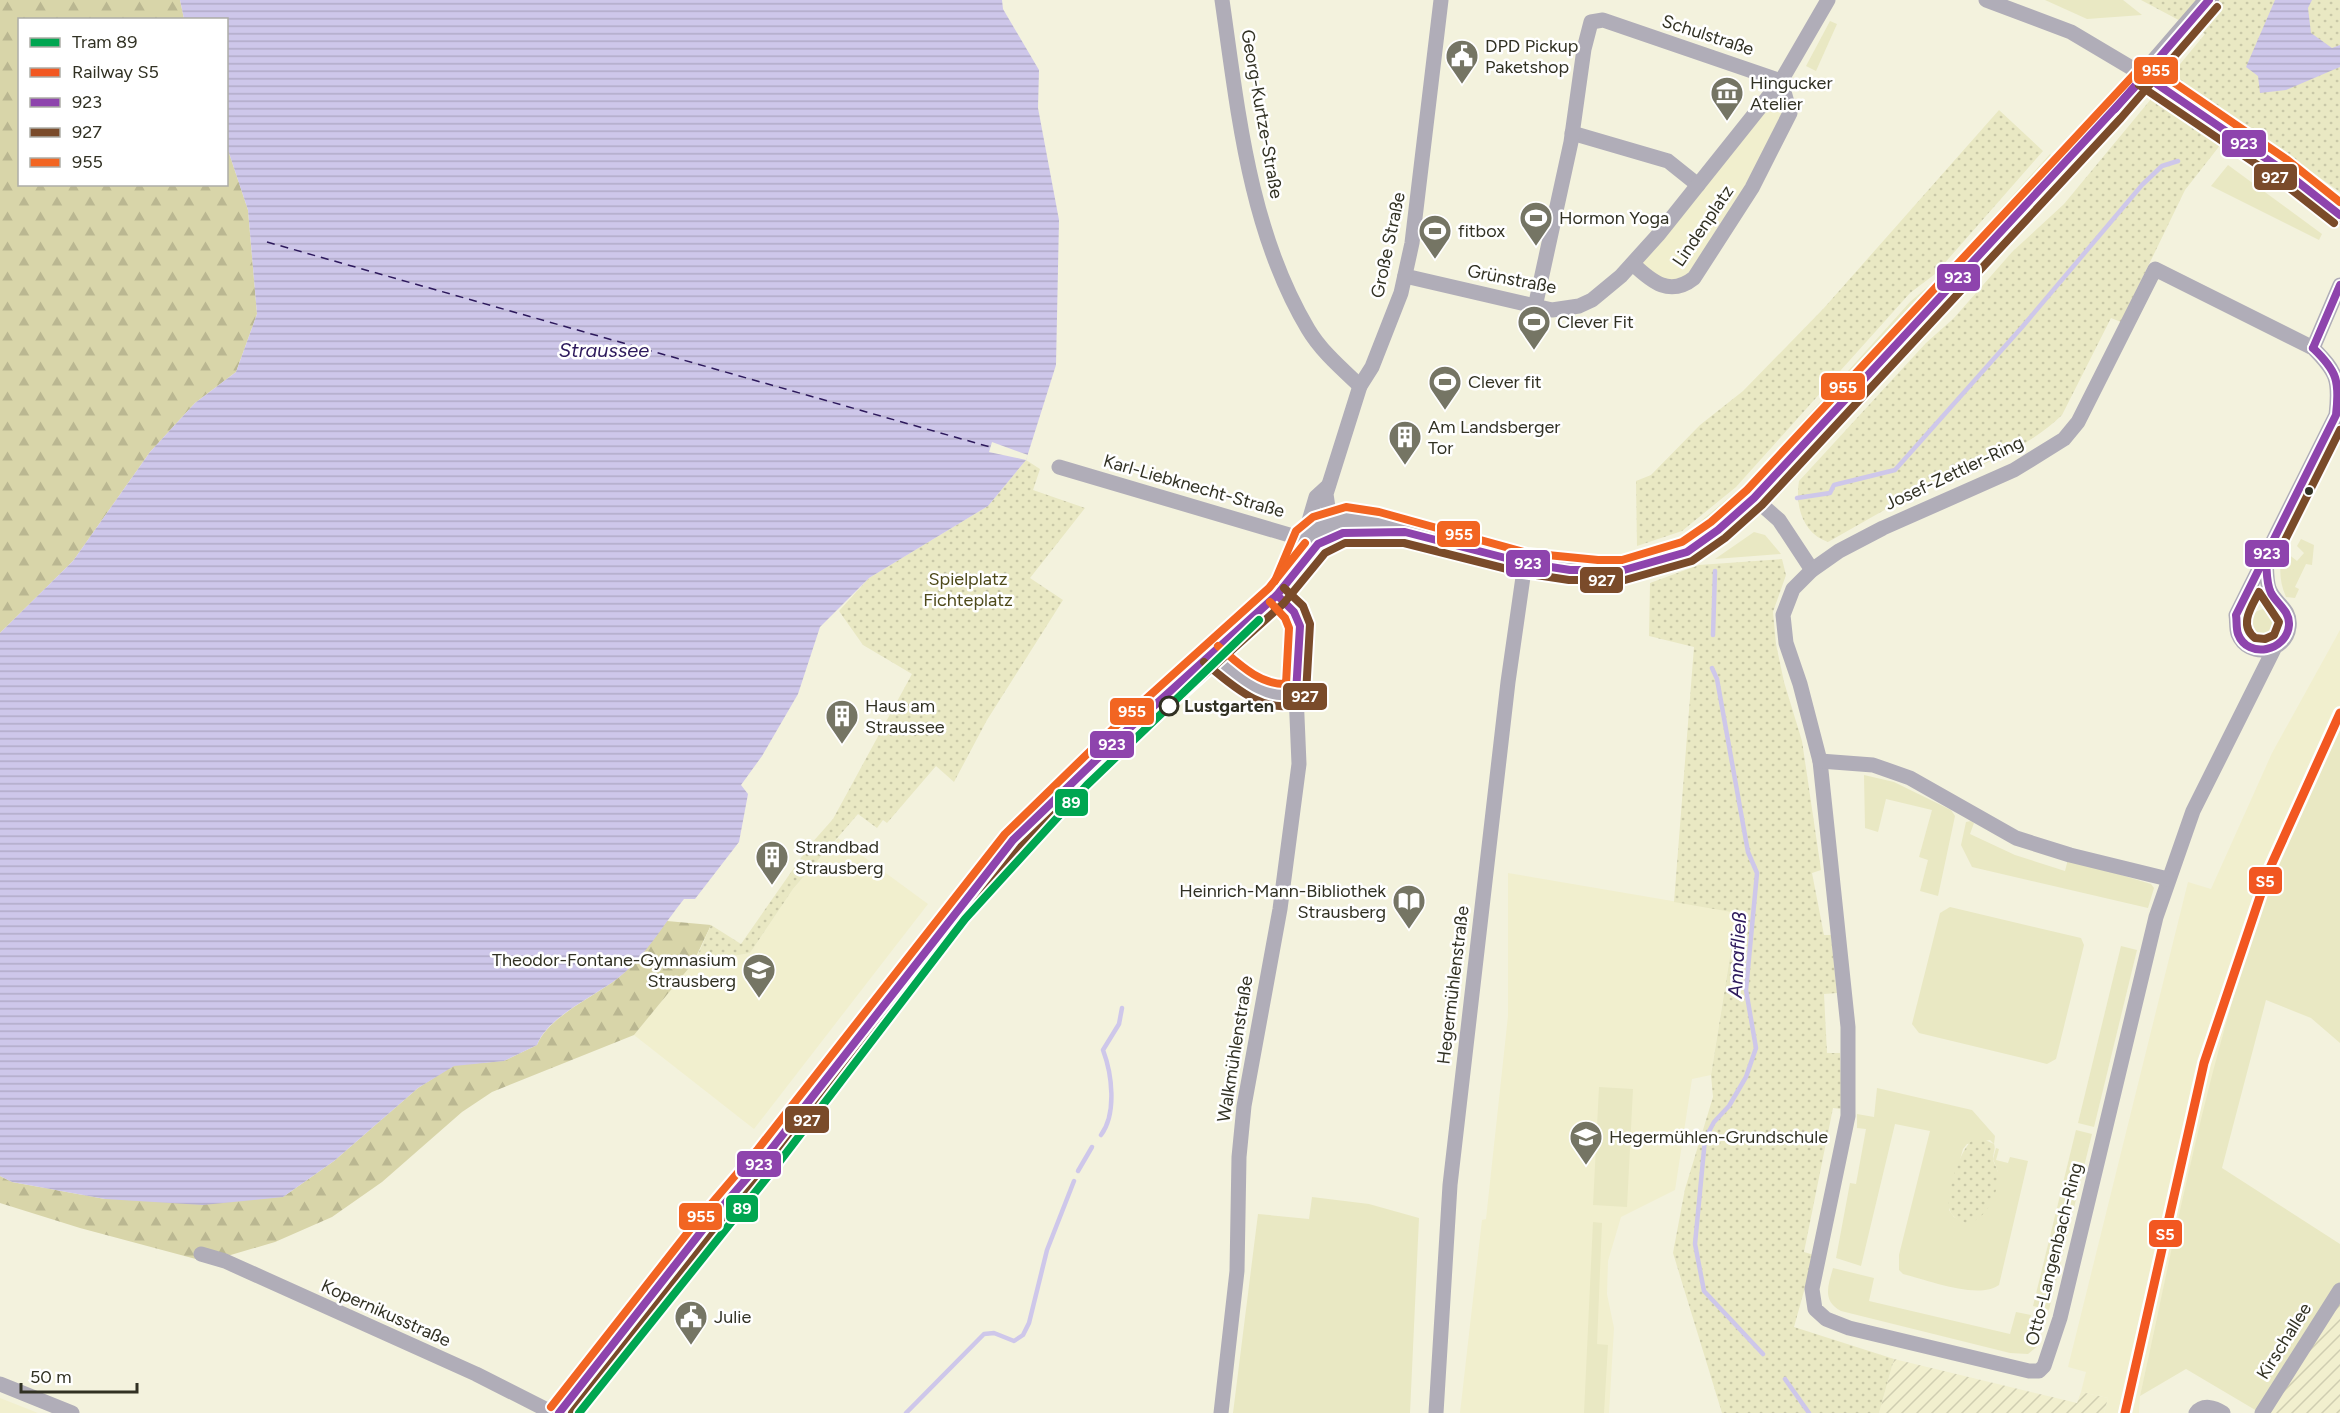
<svg xmlns="http://www.w3.org/2000/svg" width="2340" height="1413" font-family="Figtree,sans-serif">
<style>
.built{fill:#f1efce}
.industrial{fill:url(#industrial-furrows)}
.grass{fill:#e9e8c3}
.forest{fill:url(#forest-firs)}
.park{fill:url(#park-dots)}
.water{fill:url(#water-rules)}
.pier{fill:#f3f2dd}
.lines{fill:none;stroke-linecap:round;stroke-linejoin:round}
.stream{stroke:#cec7ea;stroke-width:4.5}
.ferry{stroke:#2d195c;stroke-width:1.5;stroke-dasharray:8 6;stroke-linecap:butt}
.minor{stroke:#b0adb8;stroke-width:15}
.tertiary{stroke:#b0adb8;stroke-width:20}
.bus-1-casing{stroke:#fff;stroke-width:12}
.bus-2-casing{stroke:#fff;stroke-width:12}
.bus-3-casing{stroke:#fff;stroke-width:12}
.bus-1{stroke:#8e44ad;stroke-width:8}
.bus-2{stroke:#7a4b2a;stroke-width:8}
.bus-3{stroke:#f26522;stroke-width:8}
.rail-1-casing{stroke:#fff;stroke-width:14}
.rail-1{stroke:#f25721;stroke-width:9}
.tram-1-casing{stroke:#fff;stroke-width:12}
.tram-1{stroke:#00a651;stroke-width:8}
.bus-dot{fill:#313123;stroke:#fff;stroke-width:2}
.stop-dot{fill:#fff;stroke:#313123;stroke-width:3}
.labels{text-anchor:middle;dominant-baseline:central;stroke-width:5;stroke-linejoin:round;paint-order:stroke}
.street-label{font-size:18px;fill:#313123;stroke:#fff}
.poi-label{font-size:18px;fill:#313123;stroke:#fff;text-anchor:start}
.park-label{font-size:18px;fill:#4e4a1a;stroke:#fff}
.stop-label{font-size:18px;font-weight:bold;fill:#313123;stroke:#fff;text-anchor:start}
.water-label{font-size:20px;font-style:italic;fill:#2d195c;stroke:#fff}
.line-badge{stroke:#fff;stroke-width:2}
.badge-label{font-size:16px;text-anchor:middle;font-weight:bold;fill:#fff}
</style>
<defs>
<pattern id="industrial-furrows" width="10" height="10" patternUnits="userSpaceOnUse" patternTransform="scale(1.5)"><rect width="10" height="10" fill="#f1efce"/><path d="M-1 1l2-2M0 10L10 0M9 11l2-2" fill="none" stroke="#cfcdb1"/></pattern>
<pattern id="forest-firs" width="22" height="20" patternUnits="userSpaceOnUse" patternTransform="scale(1.5)"><rect width="22" height="20" fill="#d8d5a9"/><path d="M5 1l3.5 6h-7zM16 11l3.5 6h-7z" fill="#bab791"/></pattern>
<pattern id="park-dots" width="8" height="8" patternUnits="userSpaceOnUse" patternTransform="scale(1.5)"><rect width="8" height="8" fill="#e9e8c3"/><path d="M2 2h.1M6 6h.1" fill="none" stroke="#c8c7a7" stroke-width="1.8" stroke-linecap="round"/></pattern>
<pattern id="water-rules" width="6" height="5" patternUnits="userSpaceOnUse" patternTransform="scale(1.5)"><rect width="6" height="5" fill="#cec7ea"/><path d="M0 2.5h6" fill="none" stroke="#b1abc8"/></pattern>
</defs>
<rect width="100%" height="100%" fill="#f3f2dd"/>
<g class="built">
<polygon points="1781,81 1790,113 1752,188 1677,288 1633,264"/>
<polygon points="2340,630 2340,728 2283,852 2243,971 2192,1158 2140,1396 2139,1413 2104,1413 2108,1398 2081,1392 2086,1372 2068,1367 2188,882 2211,889 2272,753"/>
<polygon points="838,838 928,904 754,1129 634,1035 693,963 750,953 793,889"/>
<polygon points="1508,873 1737,912 1711,1075 1692,1079 1675,1190 1621,1217 1608,1261 1607,1294 1614,1328 1609,1413 1460,1413 1482,1220 1486,1219 1508,1016"/>
<polygon points="0,1398 38,1413 0,1413"/>
</g>
<g class="industrial">
<polygon points="2340,1293 2340,1413 2268,1413"/>
<polygon points="1894,1359 2077,1403 2081,1392 2108,1398 2104,1413 1879,1413"/>
</g>
<g class="grass">
<polygon points="2045,0 2123,0 2142,15 2087,19"/>
<polygon points="1830,21 1837,24 1816,71 1806,66"/>
<polygon points="2050,154 2053,157 1948,274 1916,301 1752,484 1700,529 1683,541 1663,547 1689,531 1750,480 1910,302 1940,276"/>
<polygon points="2228,165 2322,234 2319,240 2211,186"/>
<polygon points="1754,532 1765,535 1781,554 1715,559"/>
<path d="M2301 539 2314 545 2312 565 2306 564 2295 587 2299 589 2295 598 2286 597C2279 581 2279 567 2283 550L2297 561 2304 553 2297 546Z"/>
<circle cx="2265" cy="623" r="14"/>
<path d="M2340 728V1043L2311 1018 2266 1000 2222 1168 2340 1244V1282L2257 1411 2186 1369 2140 1396C2180 1214 2214 1026 2283 852 2300 810 2321 769 2340 728Z"/>
<polygon points="1864,775 1894,782 1951,810 1955,816 1938,896 1920,891 1928,860 1919,857 1932,810 1886,799 1878,832 1865,828"/>
<polygon points="1971,821 1974,823 1970,834 2015,855 2065,871 2068,859 2151,884 2154,888 2148,908 1972,867 1961,845 1966,822"/>
<polygon points="1950,907 2081,938 2084,945 2056,1059 2047,1064 1919,1033 1912,1024 1940,913"/>
<polygon points="2121,946 2137,950 2094,1127 2078,1123"/>
<polygon points="1599,1087 1633,1089 1627,1207 1593,1205"/>
<path d="M1877 1088 1972 1110 1995 1136 1994 1144 1990 1140 1967 1144 1963 1149 1949 1198V1210L1954 1217 1965 1223 1998 1172 1993 1159 1996 1148 1999 1149 1996 1160 2008 1163 2010 1157 2028 1161 1999 1285C1978 1300 1928 1280 1903 1274L1899 1270V1255L1930 1131 1895 1124 1861 1266 1836 1258 1850 1183 1856 1184 1866 1129 1857 1128V1114L1874 1117Z"/>
<polygon points="2076,1130 2092,1134 2049,1310 2033,1306"/>
<polygon points="1312,1197 1369,1204 1419,1218 1410,1413 1233,1413 1258,1214 1309,1219"/>
<polygon points="1593,1222 1602,1223 1597,1344 1608,1345 1604,1413 1584,1413"/>
<path d="M1833 1268 1874 1278 1869 1301 2010 1334 2016 1312 2031 1315 2025 1341 2039 1345 2028 1354 2010 1353 1841 1311C1822 1301 1828 1286 1833 1268Z"/>
</g>
<g class="forest">
<polygon points="0,0 180,0 184,19 20,20 20,184 226,184 227,147 248,210 257,314 236,372 195,403 150,452 73,561 0,633"/>
<path d="M667 921 711 925 693 963 634 1035 492 1092 462 1112 382 1182 332 1217 275 1242 207 1262 80 1228 0 1203V1176L12 1182 105 1199 283 1197 334 1161 418 1088 454 1065 504 1061 537 1045C549 1016 594 997 618 978 638 962 652 941 667 921Z"/>
</g>
<g class="park">
<path d="M2141 0H2340V192L2239 121 2185 190 2121 322 2111 318 2062 415C2021 455 1959 473 1909 497 1881 511 1855 527 1828 542 1802 533 1795 505 1799 481L1926 343 1954 318 2012 252 2064 204 2205 34Z"/>
<polygon points="1999,110 2043,151 1935,274 1910,293 1736,487 1682,531 1637,546 1636,481 1651,475 1700,425 1743,391 1824,308"/>
<polygon points="1026,460 1040,469 1033,490 1085,508 1030,578 1063,600 987,720 954,782 936,766 887,823 883,820 877,828 858,814 793,889 750,953 694,963 711,925 741,944 810,845 833,819 912,674 863,645 839,611 869,578 988,506"/>
<polygon points="1782,559 1786,575 1773,612 1776,644 1784,682 1802,741 1821,870 1812,873 1824,935 1831,935 1837,993 1824,994 1827,1053 1840,1053 1842,1109 1833,1108 1804,1252 1814,1255 1794,1327 1894,1359 1879,1413 1722,1413 1673,1253 1685,1189 1713,1097 1711,1075 1737,913 1674,902 1694,647 1649,636 1650,583 1699,565"/>
<path d="M1973 1140 1983 1139 1994 1144C1996 1150 1993 1152 1993 1158 1993 1163 1997 1167 1998 1172 2000 1191 1986 1223 1965 1223 1960 1221 1953 1218 1950 1211 1944 1197 1960 1148 1973 1140Z"/>
</g>
<g class="water">
<path d="M180 0H1002L1003 9 1039 70 1038 108 1059 220 1056 365 1026 460 988 506 869 578 820 627 798 694 762 756 741 785 748 794 739 842 695 899H684C663 925 645 957 618 978 594 997 548 1016 537 1045L504 1061 454 1066 418 1088 334 1161 283 1197 203 1205 105 1199 12 1182 0 1176V633L73 561 150 452 195 403 236 372 257 314 248 210 227 147 226 20 184 19Z"/>
<polygon points="2275,0 2312,0 2308,8 2311,33 2332,48 2340,45 2340,67 2286,90 2260,93 2258,76 2246,67"/>
</g>
<polygon class="pier" points="992,442 1028,455 1026,460 989,452"/>
<g class="lines">
<g class="stream">
<polyline points="1797,498 1830,493 1834,485 1895,470 2023,326 2142,185 2162,166 2178,161"/>
<polyline points="1713,635 1715,571"/>
<polyline points="1712,668 1717,679 1748,852 1757,873 1746,990 1756,1048 1746,1077 1729,1106 1714,1122 1705,1139 1695,1244 1704,1291 1763,1354"/>
<path d="M1101 1135C1117 1113 1112 1074 1103 1050L1119 1024 1122 1008"/>
<polyline points="1078,1171 1092,1147"/>
<polyline points="1785,1379 1809,1413"/>
<polyline points="906,1413 984,1334 994,1333 1014,1341 1023,1335 1029,1323 1047,1250 1074,1181"/>
</g>
<polyline class="ferry" points="267,242 990,447"/>
<g class="minor">
<path d="M1222 0C1238 111 1249 230 1308 329 1321 351 1341 368 1360 386"/>
<polyline points="1986,0 2071,32 2145,76"/>
<polyline points="1572,133 1668,161 1698,185"/>
<polyline points="1405,276 1552,310 1579,306 1592,300 1621,276 1658,235 1781,81 1828,0"/>
<path d="M1535 307 1571 142 1584 49 1591 22 1603 20 1781 81 1790 113 1752 188 1694 278C1670 297 1652 282 1633 264"/>
<polyline points="2313,348 2340,285"/>
<polyline points="1059,467 1313,542"/>
<polyline points="1754,498 1779,520 1812,570"/>
<polyline points="1330,521 1326,494 1360,386 1372,367 1401,293 1412,243 1441,0"/>
<polyline points="1304,538 1316,497 1328,486"/>
<path d="M2266 560C2267 569 2266 579 2269 588 2273 603 2292 608 2289 627 2286 653 2248 659 2238 634 2236 629 2237 621 2236 615L2336 415C2340 380 2337 372 2313 348L2155 269 2078 422 2064 439 2014 470 1883 528 1839 551 1812 570 1793 589 1783 615 1786 643 1800 684 1820 761 1848 1027V1116L1812 1289 1815 1309 1826 1319 1849 1328 2029 1371H2039L2044 1366 2060 1318 2156 917 2193 811 2274 649"/>
<path d="M1211 654C1234 673 1264 703 1296 693"/>
<polyline points="1820,761 1873,765 1910,778 2016,838 2070,855 2168,879"/>
<polyline points="201,1254 225,1261 476,1374 553,1413"/>
<polyline points="0,1384 72,1413"/>
<polyline points="1221,1413 1237,1271 1239,1157 1244,1106 1280,909 1299,764 1296,693 1300,626 1294,612 1277,595"/>
<polyline points="1436,1413 1450,1185 1508,682 1525,563"/>
<path d="M2196 1413C2203 1404 2214 1407 2223 1413"/>
<polyline points="2262,1413 2340,1290"/>
</g>
<g class="tertiary">
<polyline points="2145,76 2280,168 2340,215"/>
<polyline points="1318,544 1343,533 1381,533"/>
<polyline points="1285,585 1304,538 1318,526 1348,517 1376,522 1405,532 1525,563 1598,571 1624,570 1687,552 1718,530 1754,498 2113,111 2209,0"/>
<polyline points="559,1413 708,1223 766,1156 1013,840 1124,733 1277,595 1318,544 1330,521"/>
</g>
<g class="bus-1-casing">
<g id="bus-1">
<polyline points="2145,76 2280,168 2340,215"/>
<polyline points="2115,109 2209,0"/>
<polyline points="2313,348 2340,285"/>
<path d="M2266 560C2267 571 2266 583 2271 593 2277 604 2290 611 2289 625 2287 651 2248 660 2238 634 2236 628 2237 621 2236 615L2336 415C2340 381 2337 371 2313 348"/>
<polyline points="1277,595 1294,612 1300,626 1296,693"/>
<polyline points="559,1413 708,1223 766,1156 1013,840 1124,733 1277,595 1318,544 1343,533 1405,532 1525,563 1570,570 1624,570 1687,552 1718,530 1754,498 2145,76"/>
</g>
</g>
<g class="bus-2-casing">
<g id="bus-2">
<polyline points="2139,85 2274,176 2334,223"/>
<polyline points="2276,558 2340,430"/>
<path d="M2259 592 2279 622 2274 635 2265 639 2255 638C2238 625 2252 606 2259 592Z"/>
<path d="M1204 662C1229 683 1268 720 1303 701L1306 694 1310 624 1303 606 1284 588"/>
<polyline points="572,1413 716,1230 774,1162 1021,847 1131,741 1284,603 1325,553 1345,543 1404,543 1523,573 1569,580 1625,580 1692,561 1725,538 1762,505 2121,118 2217,7"/>
</g>
</g>
<g class="bus-3-casing">
<g id="bus-3">
<polyline points="1275,581 1296,531 1313,517 1346,507 1379,512 1527,553 1598,560 1622,560 1682,542 1711,522 1747,490 2142,66 2151,67 2286,159 2340,202"/>
<path d="M1218 646C1237 662 1259 685 1286 684L1289 628 1285 618 1270 602"/>
<polyline points="551,1407 700,1217 758,1149 1005,834 1117,725 1269,588 1305,543"/>
</g>
</g>
<use href="#bus-1" class="bus-1"/>
<use href="#bus-2" class="bus-2"/>
<use href="#bus-3" class="bus-3"/>
<g class="rail-1-casing">
<polyline id="rail-1" points="2125,1413 2204,1063 2269,870 2340,713"/>
</g>
<use href="#rail-1" class="rail-1"/>
<g class="tram-1-casing">
<polyline id="tram-1" points="579,1413 777,1165 965,919 1087,785 1259,620"/>
</g>
<use href="#tram-1" class="tram-1"/>
</g>
<defs>
<g id="civic-pin" transform="scale(1.725)"><path d="M0 17L-7.5 6A9.5 9.5 0 1 1 7.5 6Z" fill="#757564" stroke="#fff"/><path d="M-.6-6.5H3V-4.5H.6V-3L4-1V1h2V6H-6V1h2V-1L-.6-3ZM-1.2 2.5V6h2.4V2.5Z" fill="#fff"/></g>
<g id="museum-pin" transform="scale(1.725)"><path d="M0 17L-7.5 6A9.5 9.5 0 1 1 7.5 6Z" fill="#757564" stroke="#fff"/><path d="M0-6L6-3V-2H-6V-3ZM-5-1h2V3h-2ZM-1-1h2V3h-2ZM3-1h2V3H3ZM-6 4H6V6H-6Z" fill="#fff"/></g>
<g id="stadium-pin" transform="scale(1.725)"><path d="M0 17L-7.5 6A9.5 9.5 0 1 1 7.5 6Z" fill="#757564" stroke="#fff"/><path d="M0-5a6.5 5 0 1 0 0 10a6.5 5 0 1 0 0-10ZM-3.5-1.8h7v3.6h-7Z" fill="#fff"/></g>
<g id="building-pin" transform="scale(1.725)"><path d="M0 17L-7.5 6A9.5 9.5 0 1 1 7.5 6Z" fill="#757564" stroke="#fff"/><path d="M-4-6H4V6H1V3H-1V6H-4ZM-2.5-4.3h1.7v1.8h-1.7ZM.8-4.3h1.7v1.8H.8ZM-2.5-1h1.7V.8h-1.7ZM.8-1h1.7V.8H.8Z" fill="#fff"/></g>
<g id="library-pin" transform="scale(1.725)"><path d="M0 17L-7.5 6A9.5 9.5 0 1 1 7.5 6Z" fill="#757564" stroke="#fff"/><path d="M-6-4Q-3-5.5-.7-3.5V5Q-3 3-6 4ZM6-4Q3-5.5 .7-3.5V5Q3 3 6 4Z" fill="#fff"/></g>
<g id="school-pin" transform="scale(1.725)"><path d="M0 17L-7.5 6A9.5 9.5 0 1 1 7.5 6Z" fill="#757564" stroke="#fff"/><path d="M0-5L7-2L0 1L-7-2ZM-4 1L0 2.5L4 1V4Q0 6-4 4Z" fill="#fff"/></g>
</defs>
<g fill-rule="evenodd">
<use href="#civic-pin" x="1462" y="56"/>
<use href="#museum-pin" x="1727" y="93"/>
<use href="#stadium-pin" x="1536" y="218"/>
<use href="#stadium-pin" x="1435" y="231"/>
<use href="#stadium-pin" x="1534" y="322"/>
<use href="#stadium-pin" x="1445" y="382"/>
<use href="#building-pin" x="1405" y="437"/>
<use href="#building-pin" x="842" y="716"/>
<use href="#building-pin" x="772" y="857"/>
<use href="#library-pin" x="1409" y="901"/>
<use href="#school-pin" x="759" y="970"/>
<use href="#school-pin" x="1586" y="1137"/>
<use href="#civic-pin" x="691" y="1317"/>
</g>
<circle class="bus-dot" cx="2309" cy="491" r="5"/>
<circle class="stop-dot" cx="1169" cy="706" r="9"/>
<g class="labels">
<g class="street-label">
<text transform="translate(1708 35) rotate(18)">Schulstraße</text>
<text transform="translate(1262 114) rotate(80)">Georg-Kurtze-Straße</text>
<text transform="translate(1703 226) rotate(-56)">Lindenplatz</text>
<text transform="translate(1388 245) rotate(-78)">Große Straße</text>
<text transform="translate(1512 279) rotate(11)">Grünstraße</text>
<text transform="translate(1954 473) rotate(-25)">Josef-Zettler-Ring</text>
<text transform="translate(1194 486) rotate(16)">Karl-Liebknecht-Straße</text>
<text transform="translate(1453 985) rotate(-83)">Hegermühlenstraße</text>
<text transform="translate(1235 1049) rotate(-81)">Walkmühlenstraße</text>
<text transform="translate(2054 1254) rotate(-76)">Otto-Langenbach-Ring</text>
<text transform="translate(386 1313) rotate(24)">Kopernikusstraße</text>
<text transform="translate(2284 1341) rotate(-58)">Kirschallee</text>
</g>
<g class="poi-label">
<text x="1485" y="46">DPD Pickup<tspan x="1485" dy="21">Paketshop</tspan></text>
<text x="1750" y="83">Hingucker<tspan x="1750" dy="21">Atelier</tspan></text>
<text x="1559" y="218">Hormon Yoga</text>
<text x="1458" y="231">fitbox</text>
<text x="1557" y="322">Clever Fit</text>
<text x="1468" y="382">Clever fit</text>
<text x="1428" y="427">Am Landsberger<tspan x="1428" dy="21">Tor</tspan></text>
<text x="865" y="706">Haus am<tspan x="865" dy="21">Straussee</tspan></text>
<text x="795" y="847">Strandbad<tspan x="795" dy="21">Strausberg</tspan></text>
<text x="1386" y="891" text-anchor="end">Heinrich-Mann-Bibliothek<tspan x="1386" dy="21">Strausberg</tspan></text>
<text x="736" y="960" text-anchor="end">Theodor-Fontane-Gymnasium<tspan x="736" dy="21">Strausberg</tspan></text>
<text x="1609" y="1137">Hegermühlen-Grundschule</text>
<text x="714" y="1317">Julie</text>
</g>
<g class="park-label">
<text x="968" y="579">Spielplatz<tspan x="968" dy="21">Fichteplatz</tspan></text>
</g>
<g class="stop-label">
<text x="1184" y="706">Lustgarten</text>
</g>
<g class="water-label">
<text x="604" y="350">Straussee</text>
<text transform="translate(1737 955) rotate(-87)">Annafließ</text>
</g>
</g>
<g class="line-badge">
<rect x="2133" y="56" width="46" height="29" rx="6" fill="#f26522"/>
<rect x="2221" y="129" width="46" height="29" rx="6" fill="#8e44ad"/>
<rect x="2253" y="163" width="45" height="28" rx="6" fill="#7a4b2a"/>
<rect x="1936" y="263" width="45" height="29" rx="6" fill="#8e44ad"/>
<rect x="1820" y="372" width="46" height="29" rx="6" fill="#f26522"/>
<rect x="1436" y="520" width="45" height="28" rx="6" fill="#f26522"/>
<rect x="2244" y="539" width="46" height="29" rx="6" fill="#8e44ad"/>
<rect x="1505" y="549" width="46" height="29" rx="6" fill="#8e44ad"/>
<rect x="1579" y="566" width="45" height="28" rx="6" fill="#7a4b2a"/>
<rect x="1282" y="682" width="46" height="29" rx="6" fill="#7a4b2a"/>
<rect x="1109" y="697" width="46" height="29" rx="6" fill="#f26522"/>
<rect x="1089" y="730" width="46" height="29" rx="6" fill="#8e44ad"/>
<rect x="1054" y="788" width="35" height="29" rx="6" fill="#00a651"/>
<rect x="2248" y="866" width="35" height="29" rx="6" fill="#f25721"/>
<rect x="784" y="1105" width="46" height="29" rx="6" fill="#7a4b2a"/>
<rect x="736" y="1150" width="46" height="28" rx="6" fill="#8e44ad"/>
<rect x="725" y="1194" width="34" height="29" rx="6" fill="#00a651"/>
<rect x="678" y="1202" width="45" height="29" rx="6" fill="#f26522"/>
<rect x="2148" y="1219" width="35" height="29" rx="6" fill="#f25721"/>
</g>
<g class="badge-label">
<text x="2156" y="76">955</text>
<text x="2244" y="149">923</text>
<text x="2275" y="183">927</text>
<text x="1958" y="283">923</text>
<text x="1843" y="393">955</text>
<text x="1459" y="540">955</text>
<text x="2267" y="559">923</text>
<text x="1528" y="569">923</text>
<text x="1602" y="586">927</text>
<text x="1305" y="702">927</text>
<text x="1132" y="717">955</text>
<text x="1112" y="750">923</text>
<text x="1071" y="808">89</text>
<text x="2265" y="887">S5</text>
<text x="807" y="1126">927</text>
<text x="759" y="1170">923</text>
<text x="742" y="1214">89</text>
<text x="701" y="1222">955</text>
<text x="2165" y="1240">S5</text>
</g>
<rect x="18" y="18" width="210" height="168" fill="#ffffff" stroke="#adada7" stroke-width="1.5"/>
<rect x="30" y="38" width="30" height="9" fill="#00a651" stroke="#adada7" stroke-width="1.5"/>
<text x="72" y="48" font-size="18" fill="#313123">Tram 89</text>
<rect x="30" y="68" width="30" height="9" fill="#f25721" stroke="#adada7" stroke-width="1.5"/>
<text x="72" y="78" font-size="18" fill="#313123">Railway S5</text>
<rect x="30" y="98" width="30" height="9" fill="#8e44ad" stroke="#adada7" stroke-width="1.5"/>
<text x="72" y="108" font-size="18" fill="#313123">923</text>
<rect x="30" y="128" width="30" height="9" fill="#7a4b2a" stroke="#adada7" stroke-width="1.5"/>
<text x="72" y="138" font-size="18" fill="#313123">927</text>
<rect x="30" y="158" width="30" height="9" fill="#f26522" stroke="#adada7" stroke-width="1.5"/>
<text x="72" y="168" font-size="18" fill="#313123">955</text>
<path d="M21 1383v9h116v-9" fill="none" stroke="#313123" stroke-width="3"/>
<text x="30" y="1383" font-size="18" fill="#313123" stroke="#ffffff" stroke-width="4.5" paint-order="stroke">50 m</text>
</svg>
